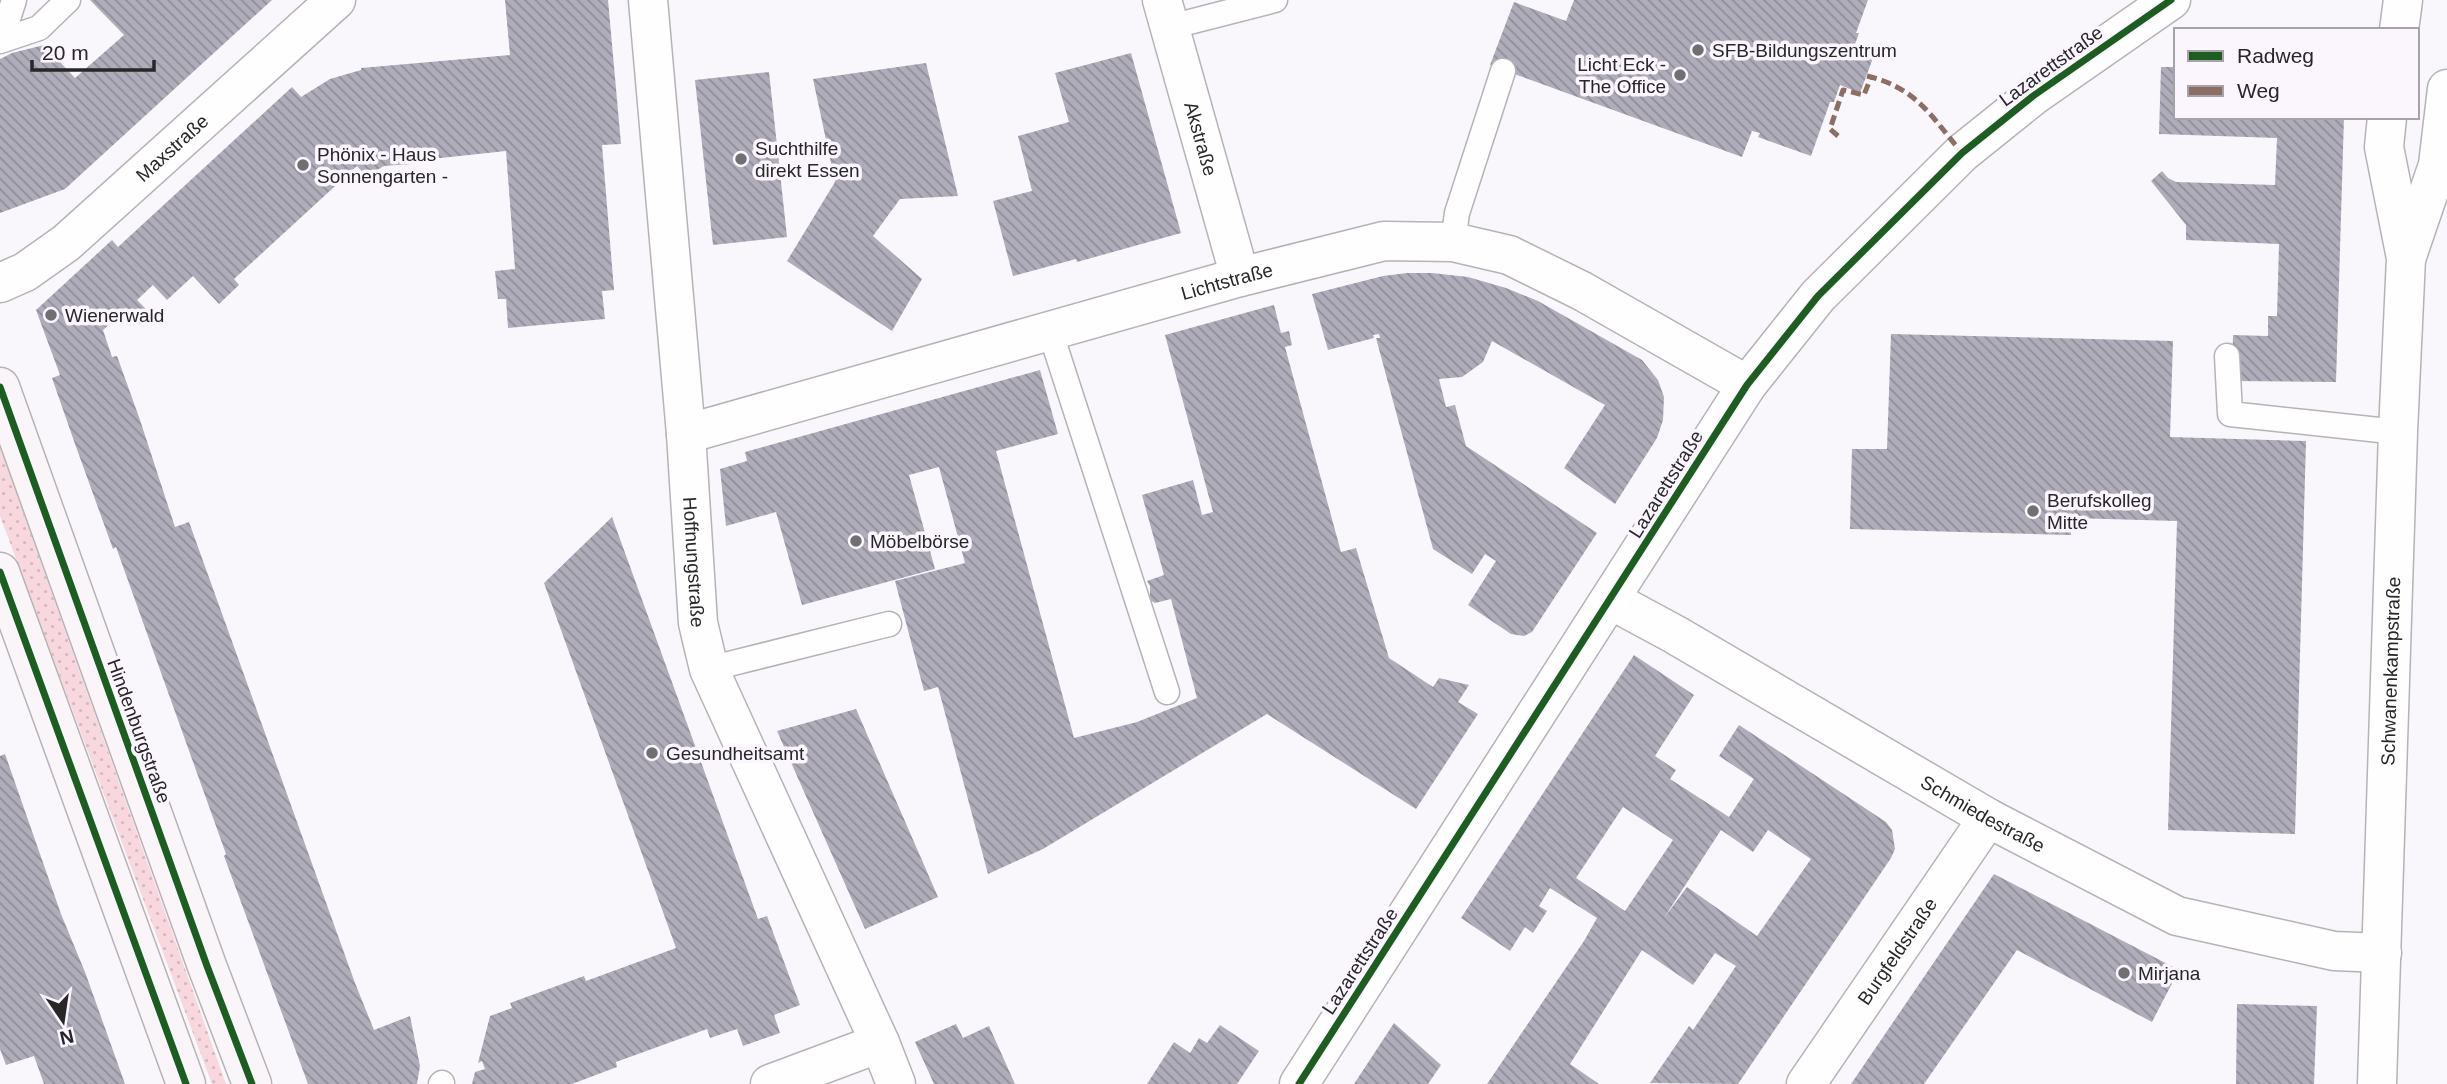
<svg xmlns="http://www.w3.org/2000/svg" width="2447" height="1084" font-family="Arial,sans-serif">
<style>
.grass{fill:url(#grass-dots)}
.building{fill:url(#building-back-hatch);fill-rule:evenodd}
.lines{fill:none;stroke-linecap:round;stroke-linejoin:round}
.service-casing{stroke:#b5b3b6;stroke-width:27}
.minor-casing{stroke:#b5b3b6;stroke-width:41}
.secondary-casing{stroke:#b5b3b6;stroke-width:41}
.service{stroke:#fefeff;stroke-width:24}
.minor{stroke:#fefeff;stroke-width:38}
.secondary{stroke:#faf5f9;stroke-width:38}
.quiet{stroke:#8d6e63;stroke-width:5;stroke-dasharray:10 5;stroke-linecap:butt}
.cycleway-casing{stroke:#fbf5fe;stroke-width:11}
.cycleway{stroke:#1b5e20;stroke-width:7}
.poi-dot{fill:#726f73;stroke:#fbf5fe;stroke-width:2.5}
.labels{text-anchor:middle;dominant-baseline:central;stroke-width:7;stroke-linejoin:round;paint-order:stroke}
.poi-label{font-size:19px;fill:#282629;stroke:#fbf5fe;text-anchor:start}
.street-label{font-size:19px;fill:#282629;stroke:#fbf5fe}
</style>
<defs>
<pattern id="grass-dots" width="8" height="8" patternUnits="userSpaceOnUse" patternTransform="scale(1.75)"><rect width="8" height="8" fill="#f8d8de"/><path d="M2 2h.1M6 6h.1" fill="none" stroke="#d5b9be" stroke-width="1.8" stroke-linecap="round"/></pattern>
<pattern id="building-back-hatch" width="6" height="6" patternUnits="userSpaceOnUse" patternTransform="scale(1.75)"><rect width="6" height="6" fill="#b0adbb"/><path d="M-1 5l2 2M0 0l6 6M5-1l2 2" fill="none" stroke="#8f8d98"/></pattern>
</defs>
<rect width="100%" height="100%" fill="#faf7fc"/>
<polygon class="grass" points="0,447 226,1084 212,1084 0,516"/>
<g class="building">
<polygon points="90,0 272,0 65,189 0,213 0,59 12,53 44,45 75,78 124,35"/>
<polygon points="505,0 608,0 621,144 602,145 614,290 602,291 605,319 508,328 506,299 498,299 495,271 515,269 506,151 413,161 413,164 384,166 366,176 357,166 234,279 239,285 219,304 193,276 167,300 153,285 137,300 146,309 129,324 121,314 103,330 112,357 117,356 140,420 175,527 189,522 355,983 374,1030 410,1016 420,1066 417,1084 308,1084 224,856 226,854 116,547 113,549 75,444 52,378 60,375 36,310 112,240 118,247 292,87 301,97 330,79 361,70 361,68 510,55"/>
<polygon points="1574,0 1868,0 1856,33 1859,33 1853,50 1873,58 1860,93 1840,85 1834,102 1830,102 1811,156 1758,137 1760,133 1752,131 1742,157 1490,65 1514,2 1566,21"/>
<polygon points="1131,53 1181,233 1077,262 1076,259 1013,276 993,201 1032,191 1018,136 1069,122 1055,73"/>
<polygon points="926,63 958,196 900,199 873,236 922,279 892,331 787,261 835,182 813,79"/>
<polygon points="2161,67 2176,67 2176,117 2344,117 2336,382 2232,381 2233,335 2268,336 2268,316 2277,316 2279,244 2186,240 2186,225 2151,181 2162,171 2168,178 2176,182 2275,185 2277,138 2159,134"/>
<polygon points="769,72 787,237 713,245 695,80"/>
<polygon points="1407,273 1432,273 1468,277 1506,288 1538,301 1642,360 1658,380 1664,397 1663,420 1657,438 1615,504 1564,468 1605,405 1492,341 1483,362 1462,377 1439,379 1446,407 1455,405 1466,446 1597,533 1532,632 1524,636 1511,634 1468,605 1496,561 1485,554 1472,574 1433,549 1376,338 1380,338 1379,334 1373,335 1374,338 1328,350 1312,294 1383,276"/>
<polygon points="1274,305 1281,333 1289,331 1292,345 1285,347 1341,552 1356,548 1389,658 1433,687 1439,678 1469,685 1458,702 1478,714 1416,809 1267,714 1043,849 988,874 938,687 924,691 895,581 965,563 939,467 909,475 935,569 802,605 776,512 726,526 720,469 747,461 745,452 1040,370 1058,434 996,451 1074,738 1137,722 1197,698 1171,599 1155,603 1150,600 1150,586 1147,581 1164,575 1142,495 1193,480 1202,515 1213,512 1165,335"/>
<polygon points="1891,334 2173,341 2170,437 2306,441 2295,834 2168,830 2177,521 2071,518 2071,535 1850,529 1852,449 1887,449"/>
<polygon points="612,517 758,919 767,916 800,1005 774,1015 780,1033 743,1046 737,1029 710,1038 707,1029 616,1062 617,1067 572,1084 472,1084 475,1072 485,1069 482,1061 478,1063 490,1016 512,1008 510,1003 584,976 586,981 676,948 544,583"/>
<path d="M1634 655 1694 695 1655 756 1676 770 1670 779 1729 817 1754 779 1719 756 1739 725 1886 822 1892 830 1895 849 1891 858 1738 1084 1650 1083 1689 1026 1693 1030 1736 966 1715 953 1693 985 1642 950 1570 1064 1599 1084H1487L1584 941 1597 918 1550 888 1539 906 1547 911 1533 933 1525 927 1510 951 1461 918ZM1623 807 1673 840 1625 911 1576 878ZM1721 830 1753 852 1768 830 1811 859 1757 936 1687 887 1664 918Z"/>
<polygon points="856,709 938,897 865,929 777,731"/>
<polygon points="5,754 61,914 85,972 125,1084 44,1084 34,1056 6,1065 0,1049 0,756"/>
<polygon points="1994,874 2179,970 2152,1022 2017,950 1924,1084 1851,1084"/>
<polygon points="2237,1004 2317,1006 2314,1084 2236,1084"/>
<polygon points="1394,1023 1441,1065 1428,1084 1354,1084"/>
<polygon points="956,1024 963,1038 989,1026 1015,1084 934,1084 915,1042"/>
<polygon points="1220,1025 1259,1051 1237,1084 1147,1084 1174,1042 1190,1053 1199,1038 1207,1043"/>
</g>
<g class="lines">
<g class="service-casing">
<g id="service">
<polyline points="1170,27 1275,0"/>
<polyline points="1,40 14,0"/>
<polyline points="0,41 39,28 68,0"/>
<polyline points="1453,242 1457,213 1503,71"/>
<polyline points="1050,331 1167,692"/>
<polyline points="2227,356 2230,414 2398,432"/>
<polyline points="709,669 889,624"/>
<polyline points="441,1084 442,1083"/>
</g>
</g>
<g class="minor-casing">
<g id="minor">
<path id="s1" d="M648 0 686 434 698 623 709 669 880 1043 896 1084"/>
<path id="s2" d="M1162 0 1240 277"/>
<polyline points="2399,30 2403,0"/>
<polyline points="2407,256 2438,165 2447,89"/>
<path id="s3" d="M0 283 25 272 66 243 336 0"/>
<path id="s4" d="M686 434 1240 277 1384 241 1453 242 1509 255 1582 291 1747 385"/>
<path id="s5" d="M1611 600 1674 634 1988 818 2177 916 2334 951 2382 953"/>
<polyline points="770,1084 880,1043"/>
<polyline points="1299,1084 1747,385 1818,296 1962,153 2033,96 2171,0"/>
<path id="s6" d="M1806 1084 1988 818"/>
<path id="s7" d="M2377 1084 2398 432 2406 258 2384 147 2387 117"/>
</g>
</g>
<g class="secondary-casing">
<g id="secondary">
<polyline points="0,387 207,966 252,1084"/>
<polyline points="0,572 186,1084"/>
</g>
</g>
<use href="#service" class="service"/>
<use href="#minor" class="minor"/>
<use href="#secondary" class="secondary"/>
<g class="quiet">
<path d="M1867 76C1917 88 1931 116 1962 153"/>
<polyline points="1838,136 1830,129 1843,90 1864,95 1871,77"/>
</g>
<g class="cycleway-casing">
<g id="cycleway">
<polyline points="0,387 207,966 252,1084"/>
<polyline points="0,572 186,1084"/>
<polyline points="1299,1084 1747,385 1818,296 1962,153 2033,96 2171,0"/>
</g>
</g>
<use href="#cycleway" class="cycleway"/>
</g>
<g class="poi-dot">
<circle cx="1698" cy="50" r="7"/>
<circle cx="1680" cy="75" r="7"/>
<circle cx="741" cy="159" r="7"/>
<circle cx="303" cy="165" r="7"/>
<circle cx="51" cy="315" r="7"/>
<circle cx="2033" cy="511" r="7"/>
<circle cx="856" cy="541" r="7"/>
<circle cx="652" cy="753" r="7"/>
<circle cx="2124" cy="973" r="7"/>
</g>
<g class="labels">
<g class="poi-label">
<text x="1712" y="50">SFB-Bildungszentrum</text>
<text x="1666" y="64" text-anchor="end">Licht Eck -<tspan x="1666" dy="22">The Office</tspan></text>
<text x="755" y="148">Suchthilfe<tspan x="755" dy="22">direkt Essen</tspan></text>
<text x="317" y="154">Phönix - Haus<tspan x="317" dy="22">Sonnengarten -</tspan></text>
<text x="65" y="315">Wienerwald</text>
<text x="2047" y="500">Berufskolleg<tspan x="2047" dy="22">Mitte</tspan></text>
<text x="870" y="541">Möbelbörse</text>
<text x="666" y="753">Gesundheitsamt</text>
<text x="2138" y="973">Mirjana</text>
</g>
<g class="street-label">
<text transform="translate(2051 66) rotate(-36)">Lazarettstraße</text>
<text stroke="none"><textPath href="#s2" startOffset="144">Akstraße</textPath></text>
<text stroke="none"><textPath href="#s3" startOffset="220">Maxstraße</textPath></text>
<text stroke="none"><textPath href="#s4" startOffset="562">Lichtstraße</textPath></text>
<text transform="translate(1666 484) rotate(-58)">Lazarettstraße</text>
<text stroke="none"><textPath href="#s1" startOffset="564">Hoffnungstraße</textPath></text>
<text stroke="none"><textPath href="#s7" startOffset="413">Schwanenkampstraße</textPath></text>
<text transform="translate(139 731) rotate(70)">Hindenburgstraße</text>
<text stroke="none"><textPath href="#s5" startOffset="429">Schmiedestraße</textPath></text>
<text stroke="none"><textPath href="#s6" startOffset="161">Burgfeldstraße</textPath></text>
<text transform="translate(1360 961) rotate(-57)">Lazarettstraße</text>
</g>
</g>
<rect x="2174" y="28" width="245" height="91" fill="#fbf5fe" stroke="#a7a2a9" stroke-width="2"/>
<rect x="2188" y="51" width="35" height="10" fill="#1b5e20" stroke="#a7a2a9" stroke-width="2"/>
<text x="2237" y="63" font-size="21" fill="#282629">Radweg</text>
<rect x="2188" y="86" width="35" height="10" fill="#8d6e63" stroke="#a7a2a9" stroke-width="2"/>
<text x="2237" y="98" font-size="21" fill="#282629">Weg</text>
<g transform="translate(63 1021) rotate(167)" stroke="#fbf5fe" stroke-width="5" paint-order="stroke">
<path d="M0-5L12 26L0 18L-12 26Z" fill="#282629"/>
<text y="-10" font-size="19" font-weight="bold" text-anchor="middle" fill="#282629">N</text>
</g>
<path d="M32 60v10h122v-10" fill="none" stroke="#282629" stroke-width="3.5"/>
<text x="42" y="60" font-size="21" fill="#282629" stroke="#fbf5fe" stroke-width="5" paint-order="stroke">20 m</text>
</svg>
